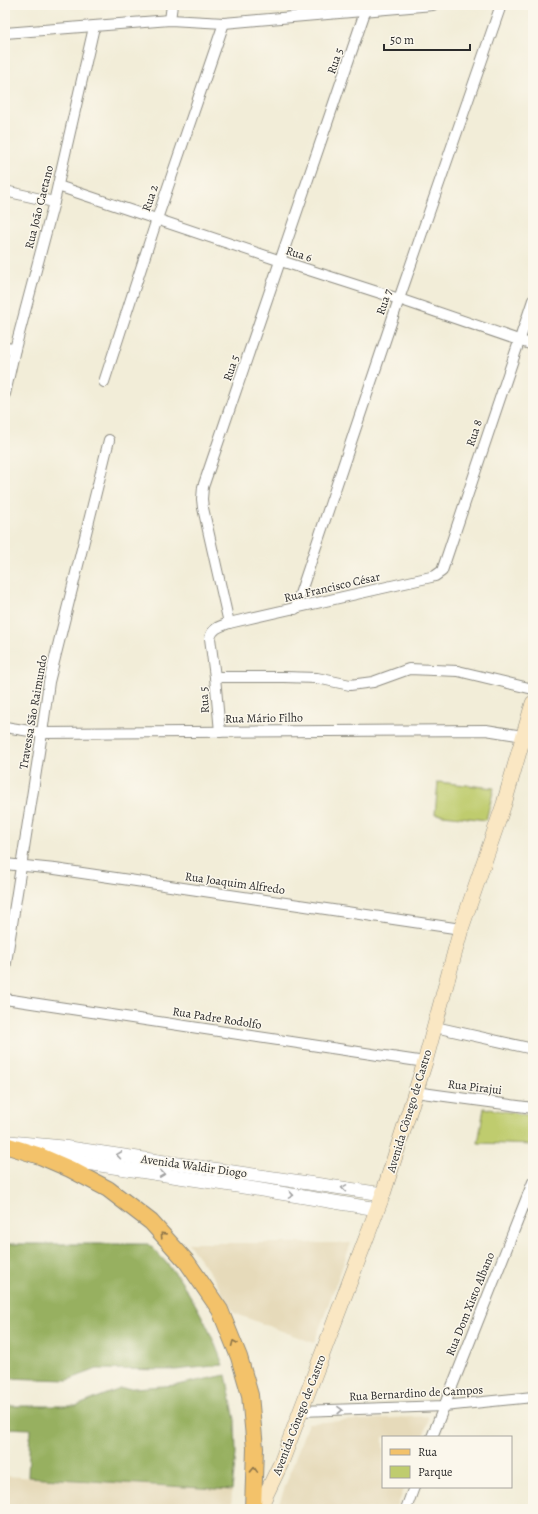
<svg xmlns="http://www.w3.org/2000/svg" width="538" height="1514" font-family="Alegreya,serif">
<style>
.built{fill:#e6daba}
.green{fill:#bfcc6e;stroke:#757c4c}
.forest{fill:#97b061;stroke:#616e46}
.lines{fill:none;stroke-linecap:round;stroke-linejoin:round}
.minor-casing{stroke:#8e8c82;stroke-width:12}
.tertiary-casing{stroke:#8e8c82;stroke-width:14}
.secondary-casing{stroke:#8e8c82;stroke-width:16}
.primary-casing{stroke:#8e8c82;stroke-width:18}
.minor{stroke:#fff;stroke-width:10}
.tertiary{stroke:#fff;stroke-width:13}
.secondary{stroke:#fae7c3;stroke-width:15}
.primary{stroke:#f3c26a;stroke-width:16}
.oneway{stroke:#a0a0a0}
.oneway2{stroke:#8f764a}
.labels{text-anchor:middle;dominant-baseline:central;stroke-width:3;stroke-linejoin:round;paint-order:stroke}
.street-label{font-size:12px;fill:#2b2b2b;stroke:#fbf7ec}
</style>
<rect width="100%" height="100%" fill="#fbf7ec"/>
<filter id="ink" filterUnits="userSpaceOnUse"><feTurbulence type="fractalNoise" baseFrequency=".025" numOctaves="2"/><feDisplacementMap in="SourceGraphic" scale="8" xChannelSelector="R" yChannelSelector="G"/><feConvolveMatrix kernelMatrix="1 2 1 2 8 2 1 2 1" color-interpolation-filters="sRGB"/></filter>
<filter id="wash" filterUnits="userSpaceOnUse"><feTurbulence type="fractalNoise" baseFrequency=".012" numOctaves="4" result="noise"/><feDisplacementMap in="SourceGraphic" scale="16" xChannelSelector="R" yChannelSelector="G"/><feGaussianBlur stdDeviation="0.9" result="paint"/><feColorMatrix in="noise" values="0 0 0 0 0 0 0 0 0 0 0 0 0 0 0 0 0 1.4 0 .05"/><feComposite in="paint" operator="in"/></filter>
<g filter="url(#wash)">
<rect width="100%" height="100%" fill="#f2edd8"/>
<g class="built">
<polygon points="188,1243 351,1243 314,1343 234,1313 213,1277"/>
<polygon points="427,1416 429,1419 423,1437 383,1437 383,1487 405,1487 396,1509 277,1509 308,1423"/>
<polygon points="5,1476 232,1490 231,1509 5,1509"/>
</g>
<g class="green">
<polygon points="438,782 494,788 486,820 435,814"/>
<polygon points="484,1108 533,1116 533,1145 478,1143"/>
</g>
<g class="forest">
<path d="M5 1244H149C159 1255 169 1265 178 1277 197 1304 212 1334 223 1365L175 1370 97 1369 68 1380 5 1378Z"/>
<polygon points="226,1375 235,1420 236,1454 232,1490 28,1477 30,1429 5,1428 5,1406 76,1406 120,1389 177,1385"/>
</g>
</g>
<g filter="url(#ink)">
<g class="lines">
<g class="minor-casing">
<g id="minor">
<polyline points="170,20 172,5"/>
<polyline points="5,33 170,20 224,23 433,5"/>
<polyline points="58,186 281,261 399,299 533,345"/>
<polyline points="5,191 54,202"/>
<polyline points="5,348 15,349"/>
<polyline points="104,382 157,219 224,23"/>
<polyline points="5,394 15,349 54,202 94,27"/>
<polyline points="295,609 399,299 501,5"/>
<polyline points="229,623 203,508 202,499 203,487 365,12"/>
<polyline points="215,677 284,677 317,678 350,685 373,682 409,669 458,671 533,689"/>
<polyline points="5,727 42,733 486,730 523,736"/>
<path d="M220 732 215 677 210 638C212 628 221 626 229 623L431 577 435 576 442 571 533 300"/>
<polyline points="5,864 55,869 461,929"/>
<polyline points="5,969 42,733 49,682 109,440"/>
<polyline points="5,999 425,1062"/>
<polyline points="435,1027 533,1049"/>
<polyline points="415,1092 533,1108"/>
<polyline points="301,1411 444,1406 533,1397"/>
<polyline points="432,1437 533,1182"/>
<polyline points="406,1509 414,1487"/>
</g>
</g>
<g class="tertiary-casing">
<g id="tertiary">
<polyline points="10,1142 63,1147 383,1194"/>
<polyline points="54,1158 225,1184 377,1209"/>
</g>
</g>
<g class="secondary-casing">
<polyline id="secondary" points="259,1509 281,1463 383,1194 425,1062 461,929 504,804 533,703"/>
</g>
<g class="primary-casing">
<polyline id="primary" points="5,1145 40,1156 70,1169 108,1189 151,1222 187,1262 220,1310 239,1357 250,1395 255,1448 253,1509"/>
</g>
<use href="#minor" class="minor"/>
<use href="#tertiary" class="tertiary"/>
<use href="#secondary" class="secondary"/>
<use href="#primary" class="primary"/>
</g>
<defs><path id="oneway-chevron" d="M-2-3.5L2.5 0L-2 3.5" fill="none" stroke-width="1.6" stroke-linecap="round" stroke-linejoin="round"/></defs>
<g class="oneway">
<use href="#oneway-chevron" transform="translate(119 1155) rotate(-172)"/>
<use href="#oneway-chevron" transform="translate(162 1174) rotate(8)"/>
<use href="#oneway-chevron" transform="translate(344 1188) rotate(-171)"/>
<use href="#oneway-chevron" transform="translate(291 1195) rotate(9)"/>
<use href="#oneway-chevron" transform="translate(340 1410) rotate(-2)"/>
</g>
<g class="oneway2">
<use href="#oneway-chevron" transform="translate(163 1235) rotate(-133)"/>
<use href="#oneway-chevron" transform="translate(234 1343) rotate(-113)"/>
<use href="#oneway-chevron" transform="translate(254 1470) rotate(-88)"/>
</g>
</g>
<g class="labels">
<g class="street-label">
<text transform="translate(335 61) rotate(-71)">Rua 5</text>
<text transform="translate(150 198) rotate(-71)">Rua 2</text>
<text transform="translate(39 207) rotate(-76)">Rua João Caetano</text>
<text transform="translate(299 254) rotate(18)">Rua 6</text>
<text transform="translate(384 302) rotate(-71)">Rua 7</text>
<text transform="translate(231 368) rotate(-71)">Rua 5</text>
<text transform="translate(474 433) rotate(-72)">Rua 8</text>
<text transform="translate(332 587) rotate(-13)">Rua Francisco César</text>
<text transform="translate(204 700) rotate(-94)">Rua 5</text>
<text transform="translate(33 712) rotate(-80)">Travessa São Raimundo</text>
<text transform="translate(264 718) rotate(-1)">Rua Mário Filho</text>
<text transform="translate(235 883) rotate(8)">Rua Joaquim Alfredo</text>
<text transform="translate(217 1018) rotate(9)">Rua Padre Rodolfo</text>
<text transform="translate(475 1087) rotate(7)">Rua Pirajui</text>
<text transform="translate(409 1111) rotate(-73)">Avenida Cônego de Castro</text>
<text transform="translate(194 1166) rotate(8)">Avenida Waldir Diogo</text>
<text transform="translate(470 1304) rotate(-68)">Rua Dom Xisto Albano</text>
<text transform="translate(416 1393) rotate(-3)">Rua Bernardino de Campos</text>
<text transform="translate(299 1415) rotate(-69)">Avenida Cônego de Castro</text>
</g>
</g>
<rect width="538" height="1514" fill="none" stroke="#fbf7ec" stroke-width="20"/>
<rect x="382" y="1436" width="130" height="52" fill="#fbf7ec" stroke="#a8a59f"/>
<rect x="390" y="1449" width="20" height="6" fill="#f3c26a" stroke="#a8a59f"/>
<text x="418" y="1456" font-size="12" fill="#2b2b2b">Rua</text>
<rect x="390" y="1466" width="20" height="12" fill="#bfcc6e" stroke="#a8a59f"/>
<text x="418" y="1476" font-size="12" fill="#2b2b2b">Parque</text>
<path d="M384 44v6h86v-6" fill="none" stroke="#2b2b2b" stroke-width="2"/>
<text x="390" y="44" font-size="12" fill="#2b2b2b" stroke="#fbf7ec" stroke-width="3" paint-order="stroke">50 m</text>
</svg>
